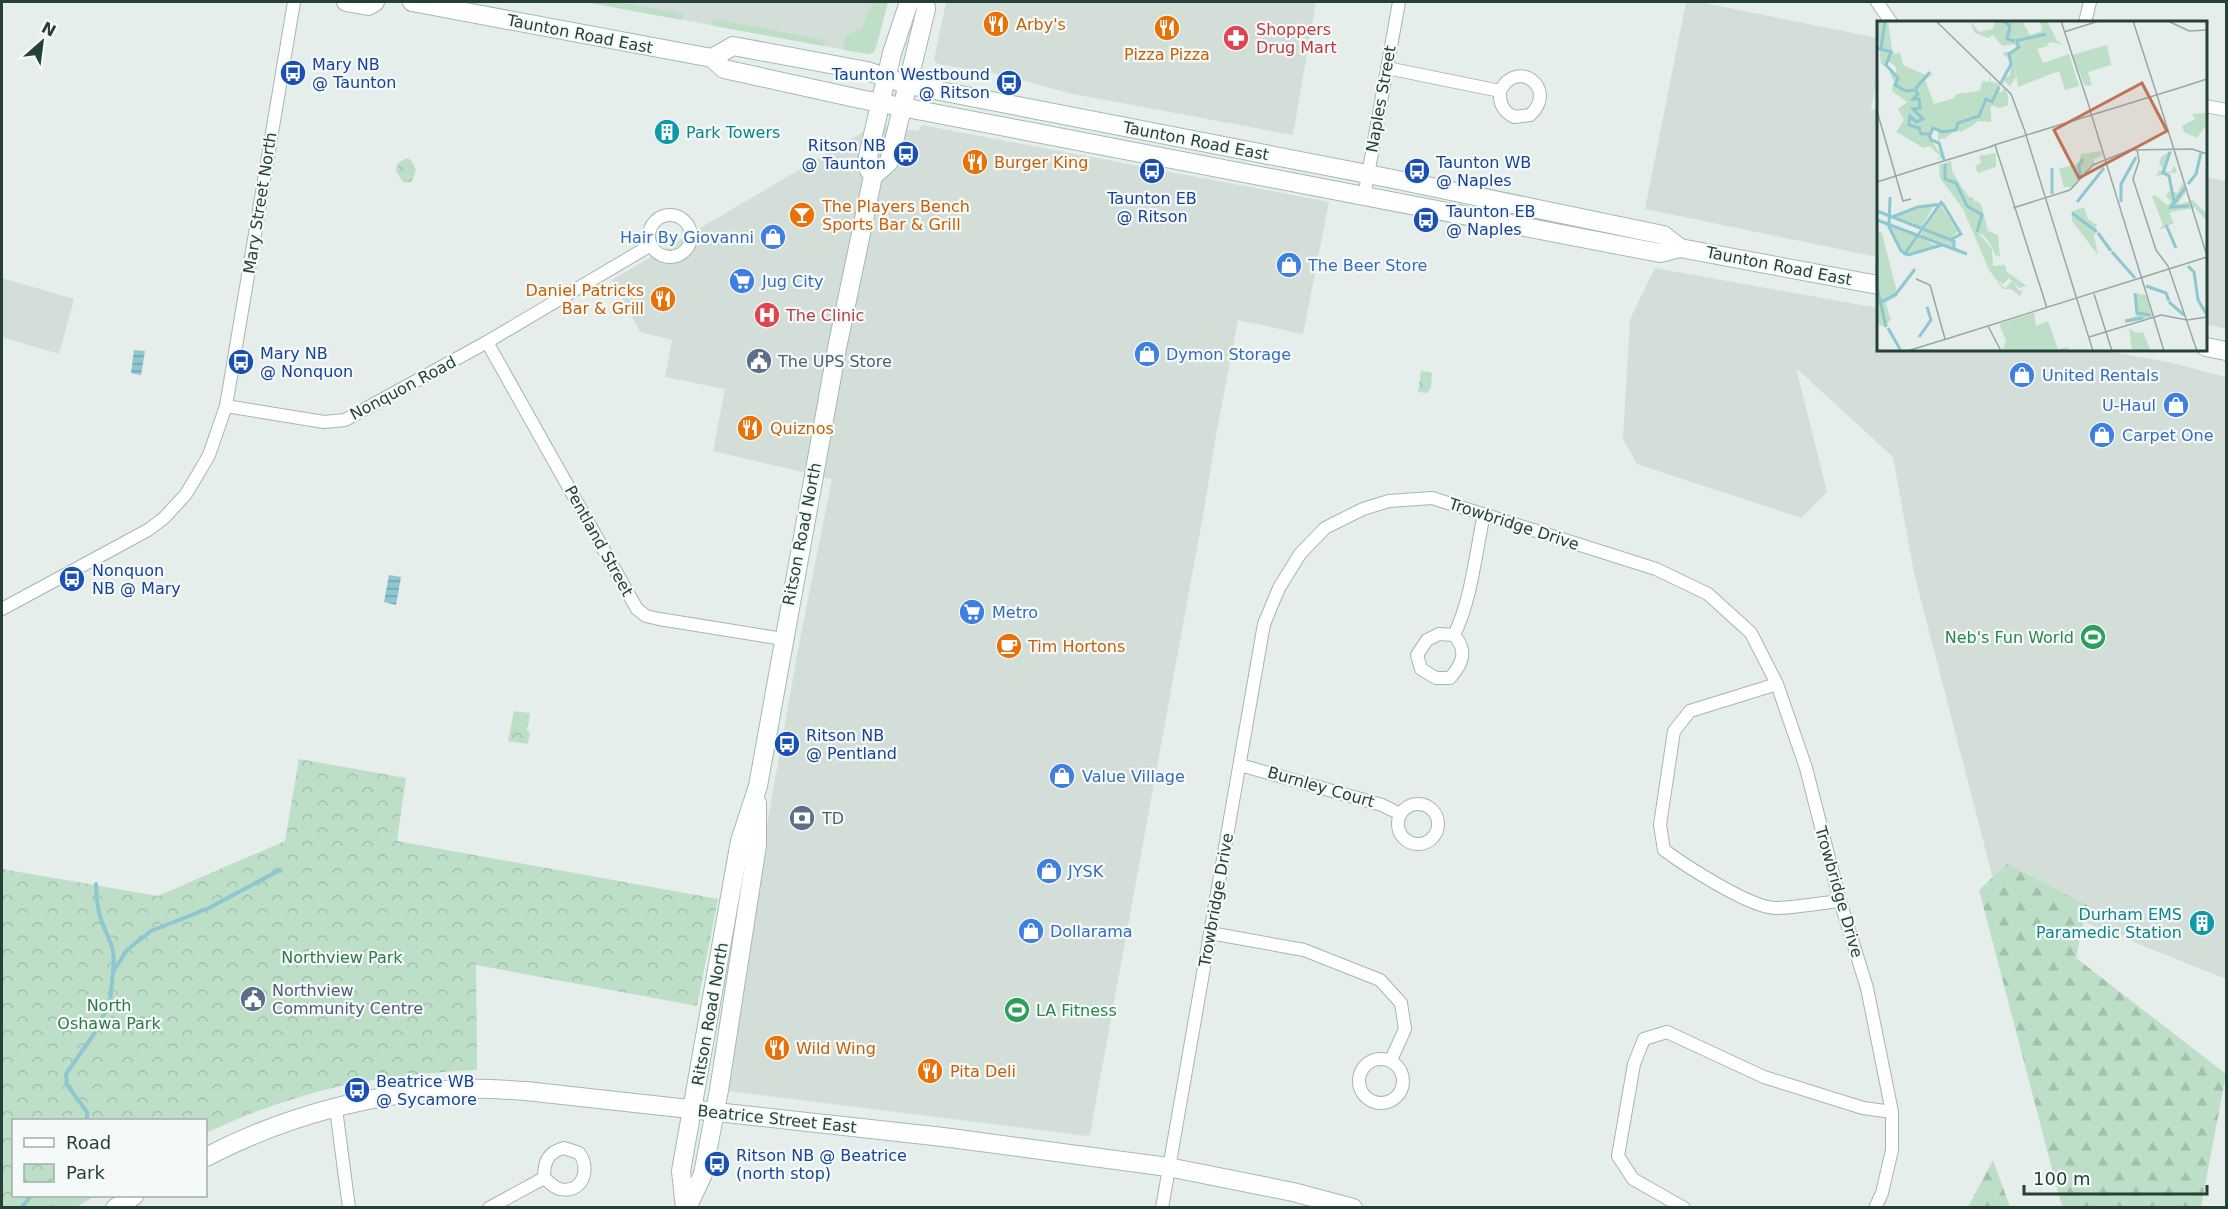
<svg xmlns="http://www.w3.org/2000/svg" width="2228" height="1209" font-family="'DejaVu Sans',sans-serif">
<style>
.built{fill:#d3ded9}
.green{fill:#bedfc7}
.forest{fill:url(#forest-firs)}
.park{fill:url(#park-crowns)}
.water{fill:url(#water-rules)}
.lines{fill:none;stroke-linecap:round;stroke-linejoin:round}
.stream{stroke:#8ec7d2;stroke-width:4}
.street-casing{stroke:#a7b6b1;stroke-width:14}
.secondary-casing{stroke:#a3bab2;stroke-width:20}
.street{stroke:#fff;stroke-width:12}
.secondary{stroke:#fff;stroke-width:18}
.labels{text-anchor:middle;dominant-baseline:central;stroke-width:4.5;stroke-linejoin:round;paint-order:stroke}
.food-label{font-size:16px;fill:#c56008;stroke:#f5faf8;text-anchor:start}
.health-label{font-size:16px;fill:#be3a42;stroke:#f5faf8;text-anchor:start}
.street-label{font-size:16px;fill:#244038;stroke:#f5faf8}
.transit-label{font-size:16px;fill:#164399;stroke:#f5faf8;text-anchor:start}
.culture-label{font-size:16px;fill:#0d838f;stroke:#f5faf8;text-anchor:start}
.shop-label{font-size:16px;fill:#366cbe;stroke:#f5faf8;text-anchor:start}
.service-label{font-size:16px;fill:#4e5e75;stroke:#f5faf8;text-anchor:start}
.leisure-label{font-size:16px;fill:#27864d;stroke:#f5faf8;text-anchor:end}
.park-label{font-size:16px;fill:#2e774a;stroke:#f5faf8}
.inset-river{fill:none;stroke:#8ec7d2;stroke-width:3}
.inset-road{fill:none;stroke:#98a8a3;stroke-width:1.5}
.view{fill:#be7356;fill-opacity:0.15;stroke:#be7356;stroke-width:3}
.inset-edge{fill:none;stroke:#244038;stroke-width:3}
</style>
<defs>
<pattern id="forest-firs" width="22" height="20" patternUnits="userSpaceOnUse" patternTransform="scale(1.5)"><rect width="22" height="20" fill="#bedfc7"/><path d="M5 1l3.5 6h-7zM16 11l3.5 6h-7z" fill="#a3c0ac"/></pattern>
<pattern id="park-crowns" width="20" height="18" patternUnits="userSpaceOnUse" patternTransform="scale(1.5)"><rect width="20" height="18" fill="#bedfc7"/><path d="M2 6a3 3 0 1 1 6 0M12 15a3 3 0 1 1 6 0" fill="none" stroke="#a3c0ac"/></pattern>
<pattern id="water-rules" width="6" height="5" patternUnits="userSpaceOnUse" patternTransform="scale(1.5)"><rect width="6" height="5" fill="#8ec7d2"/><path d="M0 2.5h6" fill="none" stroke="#74a3ab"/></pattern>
</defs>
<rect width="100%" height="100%" fill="#e5eeea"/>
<g class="built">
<polygon points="585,2 888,2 876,49 869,54"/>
<polygon points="946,2 1316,2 1293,135 1068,93 1003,75 938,64 934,60"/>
<polygon points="1686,2 1699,2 1878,38 1878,74 1871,109 1878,111 1878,257 1645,209"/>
<polygon points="875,125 918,131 922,125 1329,202 1303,334 1238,320 1216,435 1205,504 1090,1134 1087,1136 720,1090 799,644 832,479 713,451 725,389 665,377 672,340 640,332 612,280"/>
<polygon points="2206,177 2226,181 2226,329 2206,324"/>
<polygon points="1655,268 1878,308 1878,350 2101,350 2168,362 2226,377 2226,979 2084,922 1998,898 1914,573 1893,457 1796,368 1827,492 1801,518 1637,464 1623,439 1630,319"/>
<polygon points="2,278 74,299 59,354 2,337"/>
</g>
<g class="green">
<polygon points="585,2 619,2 683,14 682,20"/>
<polygon points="873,2 888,2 874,52 869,54 843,50 846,35 861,29"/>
<polygon points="714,19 825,40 824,46 714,26 712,23"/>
</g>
<g class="forest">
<polygon points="2007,864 2087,905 2076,958 2226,1074 2201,1207 2062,1207 1979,890"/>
<polygon points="1993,1160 2010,1207 1968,1207"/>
</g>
<g class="park">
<polygon points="407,158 411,160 416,170 412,181 407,183 403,182 396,171 398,163"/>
<polygon points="1421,371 1432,373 1431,388 1427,393 1418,392"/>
<polygon points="514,711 530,713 527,731 530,732 528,744 508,741"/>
<path d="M299 759 406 778 397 841 718 899 697 1006 476 965 477 1070C418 1073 357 1079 300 1097 268 1106 236 1119 206 1133V1120H14V1196H95L76 1207H2V869L158 896 285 841Z"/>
</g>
<g class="water">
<polygon points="134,350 145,351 141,375 131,373"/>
<polygon points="389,575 401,577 396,605 384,602"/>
</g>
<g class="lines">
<g class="stream">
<path d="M96 884C96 897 97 909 102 922 109 941 116 948 113 969"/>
<polyline points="87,1120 87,1112 67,1085 66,1074 94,1034 110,1002 113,972 127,950 151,931 207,909 280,870"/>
<polyline points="21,1208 31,1196"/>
</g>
<g class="street-casing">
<g id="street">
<polyline points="1877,2 1891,22"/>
<polyline points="2085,22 2090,2"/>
<path d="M1387 68 1500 91C1517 57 1559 89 1530 115L1514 117C1503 111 1499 104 1500 91"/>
<polyline points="2206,106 2226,110"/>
<polyline points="1364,197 1399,2"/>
<circle cx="670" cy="236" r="21"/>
<polyline points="487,342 637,609 646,616 659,619 783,639"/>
<polyline points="226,406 324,422 345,420 487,342 651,245"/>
<polyline points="2,609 148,530 164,518 186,494 201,469 209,455 226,406 294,2"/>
<path d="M1439 634 1454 635C1468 651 1463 663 1450 678H1436L1421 669 1417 655 1427 640Z"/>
<path d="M1454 635C1471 602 1476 551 1484 514"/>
<path d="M1777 684 1690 711 1674 731 1660 825 1664 850C1686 866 1749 907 1775 908 1796 908 1819 903 1840 901"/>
<polyline points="1240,765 1382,805 1400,814"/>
<circle cx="1418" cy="824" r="20"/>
<polyline points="1210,933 1304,950 1380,980 1401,1003 1405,1029 1391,1060"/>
<circle cx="1381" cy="1081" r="22"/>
<polyline points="336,1109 349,1208"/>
<path d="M564 1148 579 1153C591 1168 583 1194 560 1189 554 1188 549 1182 544 1178 544 1163 547 1152 564 1148Z"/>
<polyline points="489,1208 544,1178"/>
<polyline points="1162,1208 1264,624 1279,588 1300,554 1325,528 1363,509 1389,501 1432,498 1656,569 1708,594 1751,633 1777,684 1806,768 1840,901 1867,988 1892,1112 1892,1150 1882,1193 1875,1208"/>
<polyline points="1684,1208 1633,1179 1618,1156 1634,1064 1644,1039 1667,1032 1764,1077 1863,1108 1892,1112"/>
</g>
</g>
<g class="secondary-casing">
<g id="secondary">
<polyline points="346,2 368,6 375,2"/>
<polyline points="412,2 712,58 724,69 860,99 1660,253 1680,248 1878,285"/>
<polyline points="712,58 733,46 867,71 909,85 1393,179 1663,235 1680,248"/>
<polyline points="873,176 889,162 926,9 925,2"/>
<polyline points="2206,347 2226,351"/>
<path d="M206 1157C285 1116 376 1091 466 1089 486 1088 506 1090 526 1091L943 1137 1168 1167 1293 1192 1353 1208"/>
<polyline points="115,1208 134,1196"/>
<polyline points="685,1208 681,1171 740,841 758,786 837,348 873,176 866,165 892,53 909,2"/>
<polyline points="687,1208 703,1174 719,1090 757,845 757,803"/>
</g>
</g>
<use href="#street" class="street"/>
<use href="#secondary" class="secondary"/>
</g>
<defs>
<g id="restaurant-disc" transform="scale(1.35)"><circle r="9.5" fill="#e8710a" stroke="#f5faf8"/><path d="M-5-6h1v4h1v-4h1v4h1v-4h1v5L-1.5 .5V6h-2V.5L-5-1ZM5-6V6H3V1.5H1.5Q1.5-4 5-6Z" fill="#fff"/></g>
<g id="pharmacy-disc" transform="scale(1.35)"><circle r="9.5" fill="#e0444e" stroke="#f5faf8"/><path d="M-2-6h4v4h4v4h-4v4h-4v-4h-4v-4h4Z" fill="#fff"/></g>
<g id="bus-disc" transform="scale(1.35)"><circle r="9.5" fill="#1a4fb4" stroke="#f5faf8"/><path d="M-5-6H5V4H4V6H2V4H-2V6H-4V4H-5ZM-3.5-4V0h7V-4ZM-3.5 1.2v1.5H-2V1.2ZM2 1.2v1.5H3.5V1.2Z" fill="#fff"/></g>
<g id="building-disc" transform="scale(1.35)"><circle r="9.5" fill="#0f9aa8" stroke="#f5faf8"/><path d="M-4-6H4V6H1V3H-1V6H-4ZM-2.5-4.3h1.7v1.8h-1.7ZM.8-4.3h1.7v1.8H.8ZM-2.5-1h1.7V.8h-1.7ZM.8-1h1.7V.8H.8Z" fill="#fff"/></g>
<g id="bar-disc" transform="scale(1.35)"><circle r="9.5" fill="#e8710a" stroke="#f5faf8"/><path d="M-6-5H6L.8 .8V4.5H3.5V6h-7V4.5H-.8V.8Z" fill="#fff"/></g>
<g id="shop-disc" transform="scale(1.35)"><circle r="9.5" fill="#3f7fe0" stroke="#f5faf8"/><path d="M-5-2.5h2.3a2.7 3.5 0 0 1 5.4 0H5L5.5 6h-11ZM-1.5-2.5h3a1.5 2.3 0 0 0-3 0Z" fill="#fff"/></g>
<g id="supermarket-disc" transform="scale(1.35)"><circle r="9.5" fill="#3f7fe0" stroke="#f5faf8"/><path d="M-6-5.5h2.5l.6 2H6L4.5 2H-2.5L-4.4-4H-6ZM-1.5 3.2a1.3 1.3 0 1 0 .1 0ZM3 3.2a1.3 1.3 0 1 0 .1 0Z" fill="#fff"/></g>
<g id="hospital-disc" transform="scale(1.35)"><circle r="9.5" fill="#e0444e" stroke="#f5faf8"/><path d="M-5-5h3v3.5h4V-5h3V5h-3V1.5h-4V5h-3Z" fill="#fff"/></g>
<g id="civic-disc" transform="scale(1.35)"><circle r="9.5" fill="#5c6f8a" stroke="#f5faf8"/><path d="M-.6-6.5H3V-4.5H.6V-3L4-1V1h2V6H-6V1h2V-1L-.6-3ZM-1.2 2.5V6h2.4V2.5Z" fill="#fff"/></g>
<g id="stadium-disc" transform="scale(1.35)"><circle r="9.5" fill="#2e9e5b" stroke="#f5faf8"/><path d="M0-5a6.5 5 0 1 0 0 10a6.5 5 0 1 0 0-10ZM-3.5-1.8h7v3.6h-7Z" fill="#fff"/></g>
<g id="cafe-disc" transform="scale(1.35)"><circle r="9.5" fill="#e8710a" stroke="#f5faf8"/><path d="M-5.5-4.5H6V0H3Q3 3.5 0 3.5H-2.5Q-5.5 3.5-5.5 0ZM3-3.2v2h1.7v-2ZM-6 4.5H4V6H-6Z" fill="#fff"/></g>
<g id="bank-disc" transform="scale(1.35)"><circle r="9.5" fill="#5c6f8a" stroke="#f5faf8"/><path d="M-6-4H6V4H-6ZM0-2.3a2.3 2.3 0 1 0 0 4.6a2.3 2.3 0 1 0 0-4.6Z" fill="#fff"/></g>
</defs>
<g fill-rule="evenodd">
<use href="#restaurant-disc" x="996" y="24"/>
<use href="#restaurant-disc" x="1167" y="28"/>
<use href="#pharmacy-disc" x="1236" y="38"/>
<use href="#bus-disc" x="293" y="73"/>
<use href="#bus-disc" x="1009" y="83"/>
<use href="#building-disc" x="667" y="132"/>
<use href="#bus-disc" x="906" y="154"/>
<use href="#restaurant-disc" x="975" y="162"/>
<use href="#bus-disc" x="1152" y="171"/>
<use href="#bus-disc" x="1417" y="171"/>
<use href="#bar-disc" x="802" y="215"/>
<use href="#bus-disc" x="1426" y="220"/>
<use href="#shop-disc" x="773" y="237"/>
<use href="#shop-disc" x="1289" y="265"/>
<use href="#supermarket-disc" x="742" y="281"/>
<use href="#restaurant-disc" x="663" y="299"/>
<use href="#hospital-disc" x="767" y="315"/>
<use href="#shop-disc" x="1147" y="354"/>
<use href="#civic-disc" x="759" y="361"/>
<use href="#bus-disc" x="241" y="362"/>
<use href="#shop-disc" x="2022" y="375"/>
<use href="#shop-disc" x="2176" y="405"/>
<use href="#restaurant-disc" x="750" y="428"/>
<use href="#shop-disc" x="2102" y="435"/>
<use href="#bus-disc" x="72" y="579"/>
<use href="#supermarket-disc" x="972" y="612"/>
<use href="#stadium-disc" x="2093" y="637"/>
<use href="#cafe-disc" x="1009" y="646"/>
<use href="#bus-disc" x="787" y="744"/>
<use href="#shop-disc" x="1062" y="776"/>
<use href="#bank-disc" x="802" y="818"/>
<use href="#shop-disc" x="1049" y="871"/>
<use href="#building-disc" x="2202" y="923"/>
<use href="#shop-disc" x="1031" y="931"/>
<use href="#civic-disc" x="253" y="999"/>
<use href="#stadium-disc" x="1017" y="1010"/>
<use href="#restaurant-disc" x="777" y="1048"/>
<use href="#restaurant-disc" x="930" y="1071"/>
<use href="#bus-disc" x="357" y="1090"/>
<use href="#bus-disc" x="717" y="1164"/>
</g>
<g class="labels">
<g class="food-label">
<text x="1016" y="24">Arby's</text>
<text x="1167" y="54" text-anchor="middle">Pizza Pizza</text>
<text x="994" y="162">Burger King</text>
<text x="822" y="206">The Players Bench<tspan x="822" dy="18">Sports Bar &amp; Grill</tspan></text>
<text x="644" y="290" text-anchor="end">Daniel Patricks<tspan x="644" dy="18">Bar &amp; Grill</tspan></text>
<text x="770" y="428">Quiznos</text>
<text x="1028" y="646">Tim Hortons</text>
<text x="796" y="1048">Wild Wing</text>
<text x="950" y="1071">Pita Deli</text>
</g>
<g class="health-label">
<text x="1256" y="29">Shoppers<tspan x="1256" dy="18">Drug Mart</tspan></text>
<text x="786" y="315">The Clinic</text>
</g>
<g class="street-label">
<text transform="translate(580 34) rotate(11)">Taunton Road East</text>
<text transform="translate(1381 99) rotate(-80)">Naples Street</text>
<text transform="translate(1196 141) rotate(11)">Taunton Road East</text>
<text transform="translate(260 203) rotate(-81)">Mary Street North</text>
<text transform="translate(1779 266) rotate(11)">Taunton Road East</text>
<text transform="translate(403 388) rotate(-28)">Nonquon Road</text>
<text transform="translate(1514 524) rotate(18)">Trowbridge Drive</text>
<text transform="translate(802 534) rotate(-79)">Ritson Road North</text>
<text transform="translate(599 541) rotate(61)">Pentland Street</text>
<text transform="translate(1321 787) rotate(16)">Burnley Court</text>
<text transform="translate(1839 892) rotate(74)">Trowbridge Drive</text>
<text transform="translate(1216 900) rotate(-80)">Trowbridge Drive</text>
<text transform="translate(710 1014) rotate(-80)">Ritson Road North</text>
<text transform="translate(777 1119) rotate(6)">Beatrice Street East</text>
</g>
<g class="transit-label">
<text x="312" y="64">Mary NB<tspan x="312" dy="18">@ Taunton</tspan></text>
<text x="990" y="74" text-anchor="end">Taunton Westbound<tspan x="990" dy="18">@ Ritson</tspan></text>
<text x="886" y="145" text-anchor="end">Ritson NB<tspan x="886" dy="18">@ Taunton</tspan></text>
<text x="1436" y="162">Taunton WB<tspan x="1436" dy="18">@ Naples</tspan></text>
<text x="1152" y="198" text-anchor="middle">Taunton EB<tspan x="1152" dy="18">@ Ritson</tspan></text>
<text x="1446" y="211">Taunton EB<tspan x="1446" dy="18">@ Naples</tspan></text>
<text x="260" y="353">Mary NB<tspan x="260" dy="18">@ Nonquon</tspan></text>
<text x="92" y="570">Nonquon<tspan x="92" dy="18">NB @ Mary</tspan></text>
<text x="806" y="735">Ritson NB<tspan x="806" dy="18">@ Pentland</tspan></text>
<text x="376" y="1081">Beatrice WB<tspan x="376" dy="18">@ Sycamore</tspan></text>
<text x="736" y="1155">Ritson NB @ Beatrice<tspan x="736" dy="18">(north stop)</tspan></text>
</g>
<g class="culture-label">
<text x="686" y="132">Park Towers</text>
<text x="2182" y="914" text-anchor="end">Durham EMS<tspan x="2182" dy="18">Paramedic Station</tspan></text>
</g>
<g class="shop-label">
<text x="754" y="237" text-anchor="end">Hair By Giovanni</text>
<text x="1308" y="265">The Beer Store</text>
<text x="762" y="281">Jug City</text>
<text x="1166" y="354">Dymon Storage</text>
<text x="2042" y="375">United Rentals</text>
<text x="2156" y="405" text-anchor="end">U-Haul</text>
<text x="2122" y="435">Carpet One</text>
<text x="992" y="612">Metro</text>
<text x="1082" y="776">Value Village</text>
<text x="1068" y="871">JYSK</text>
<text x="1050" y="931">Dollarama</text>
</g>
<g class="service-label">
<text x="778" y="361">The UPS Store</text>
<text x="822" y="818">TD</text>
<text x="272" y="990">Northview<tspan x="272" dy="18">Community Centre</tspan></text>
</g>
<g class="leisure-label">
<text x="2074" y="637">Neb's Fun World</text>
<text x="1036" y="1010" text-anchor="start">LA Fitness</text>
</g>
<g class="park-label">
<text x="342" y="957">Northview Park</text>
<text x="109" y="1005">North<tspan x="109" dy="18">Oshawa Park</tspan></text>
</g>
</g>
<g transform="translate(1877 21)">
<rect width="330" height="330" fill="#e5eeea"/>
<path d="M145 22 157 25 170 22 171 25 160 28 166 42 192 33 202 65 188 69 182 50 141 66 136 33ZM278 174 298 190 292 192 297 202 282 209 286 204 275 175ZM58 182 45 206 20 196 21 195ZM64 184 81 211 73 218 48 207ZM13 206 39 215 28 231H25ZM47 209 77 221V226L44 214ZM0 210 5 212 21 275 8 282 12 296 15 295 9 306 0 303ZM42 216 59 225 31 233 30 232ZM157 292 159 305 171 300 181 328 191 326 192 330H125L129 320 122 303Z" fill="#bedfc7"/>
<path d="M0 0 7 1 5 13 9 0H11L15 29 18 33 23 31 26 44 49 54 58 52 48 59 57 85 122 63 121 71 130 72 131 84 122 87 115 84 96 104 84 111 75 107 69 116 61 119V108H56L53 118 66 136 60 139 63 135 53 125 47 127 19 111 27 99 21 88 30 81 15 70 17 60 12 51 19 54V46L10 39V47L4 43ZM93 0 102 11 116 8 118 0H145L153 14 165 10 163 0H170L180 20 187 24 175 21 157 25 145 22 136 34 139 56 133 66 126 58 133 54 134 40 125 32 138 29 139 23 125 25 116 14 111 17 98 12ZM295 129 288 150 294 151 297 144 300 151 279 155 282 149 287 150 282 142 285 135ZM74 140 75 150 86 168 93 177 96 176 98 184V179L104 183 111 210 121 214 123 236 118 234 115 226 107 215 101 211 104 206 100 210 115 228 116 245 128 244 130 251 150 265 142 267 132 257 126 263 121 259 126 266 129 267 135 260 142 270 146 269 143 275 134 268H126L112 249 86 188 63 157 62 144ZM5 248 8 254 3 260 13 297 8 300 0 271V250Z" fill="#bedfc7"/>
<path d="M230 24 234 44 211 51 215 64 208 65 195 34ZM113 53 114 61 124 63 121 70 125 72 127 66 131 75V84L122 87 114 84V101L102 100 85 110 81 102V108L67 118 63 109 56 108 49 114 32 110 34 84 29 64 48 59 57 83 77 77 79 73 103 70 105 60 112 61ZM330 92V103L320 117 307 111 305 105 318 98 315 93ZM224 130 225 135 216 138 218 142 196 166H187L182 148 202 142 204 133ZM119 132V146L101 152 98 145 104 142 102 135ZM306 160 309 171 300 184 316 179 330 193V200L318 187 298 190 290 185 294 181 289 175 292 170 301 172ZM207 186 211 198 220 204 217 215 221 234 195 200V190ZM257 272 269 274 275 296 250 302 248 299 259 295ZM252 307 259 312 266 311 274 330H255Z" fill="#bedfc7"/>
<path class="inset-river" d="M127 0 133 5 130 18 138 20M139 20 169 13M0 27 14 31 9 44 21 57 18 64 29 70 37 69M4 27 8 0M124 62 134 43 132 33 142 26 139 21M38 68 53 51M38 69 41 73 36 78H42L43 87 36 88 46 98 39 101 33 95 32 104 42 107 44 113H52L54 119 62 122 67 139M53 114 56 107 66 111 79 109 81 102 102 95 109 78 115 81 122 66M293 131 286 152 292 155 297 180M68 143V158L79 162 90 185 105 194 100 211M203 155 202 144 206 138M311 163 319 153 324 132M308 167 294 186 312 185M175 173V147M13 176 12 206 24 230 31 234 65 224M200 181 227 147M244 181V163L259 136M0 190 77 220V228M195 192 220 211M15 196 41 186 66 183 84 213 73 219M0 199 90 233M289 204 299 227M221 212 234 230M235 231 258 257M27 234 65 180M0 240V264M311 245 317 251 321 279 330 294M269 265 289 272 292 280M0 266 9 306M258 272 260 292 274 294M4 281 19 273 38 248M292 281 307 294M248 300 266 297M11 307 24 330M42 316 54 299 50 286"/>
<path class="inset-road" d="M184 0 214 91M256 0 280 74M291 0 312 10 329 9M60 1 134 73 149 113M187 11 222 0M299 68 330 58M280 74 330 235M213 89 287 330M0 90 26 180 34 178M148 111 216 330M118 124 170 287M114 125 302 67M260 128 262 140 256 158 279 229 291 245 320 330M47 146 116 125M0 161 47 146M136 187 193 169 216 144 253 129 315 128 330 133M39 258 53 264 68 318M217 273 235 330M111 305 124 330M212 316 284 294 310 299 330 296M63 320 330 236M30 330 66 319"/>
<path class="view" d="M265 62 290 110 202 157 177 109Z"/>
<rect width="330" height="330" class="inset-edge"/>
</g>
<rect width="2228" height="1209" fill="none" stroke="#244038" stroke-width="6"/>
<rect x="12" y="1119" width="195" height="78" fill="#f5faf8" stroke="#a1b0ab" stroke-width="1.5"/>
<rect x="24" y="1138" width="30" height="9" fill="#ffffff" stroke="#a1b0ab" stroke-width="1.5"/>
<text x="66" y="1149" font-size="18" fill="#244038">Road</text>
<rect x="24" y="1164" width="30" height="18" fill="url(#park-crowns)" stroke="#a1b0ab" stroke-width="1.5"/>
<text x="66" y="1179" font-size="18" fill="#244038">Park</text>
<g transform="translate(42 42) rotate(28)" stroke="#f5faf8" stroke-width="4.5" paint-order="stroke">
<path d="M0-4.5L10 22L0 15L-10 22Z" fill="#244038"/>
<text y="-9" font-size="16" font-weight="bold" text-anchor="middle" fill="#244038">N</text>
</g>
<path d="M2024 1185v9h183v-9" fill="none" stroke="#244038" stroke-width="3"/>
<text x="2033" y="1185" font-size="18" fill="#244038" stroke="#f5faf8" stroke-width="4.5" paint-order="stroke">100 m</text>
</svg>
